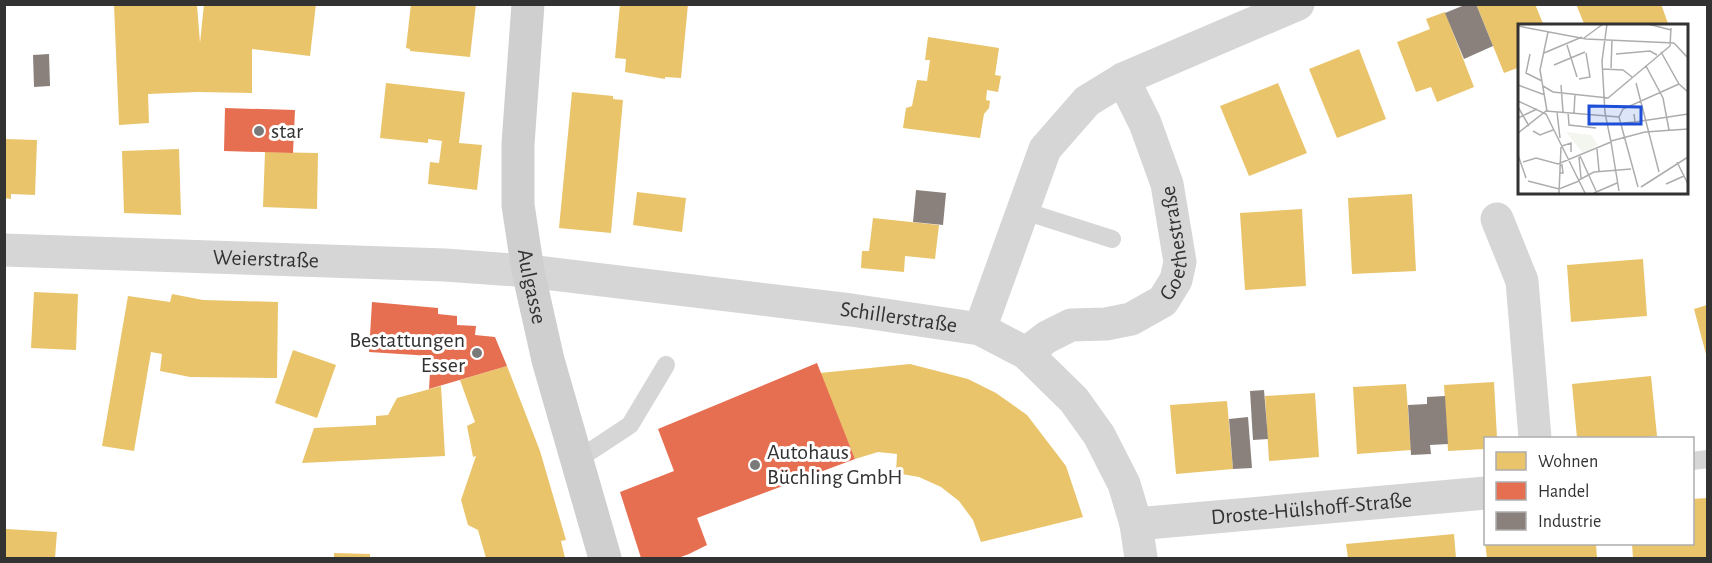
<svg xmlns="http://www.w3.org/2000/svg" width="1712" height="563" font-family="'Alegreya Sans',sans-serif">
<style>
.homes{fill:#e9c46a}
.shops{fill:#e76f51}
.industry{fill:#8a817c}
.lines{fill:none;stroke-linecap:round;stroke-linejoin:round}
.lane{stroke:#d6d6d6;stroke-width:18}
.street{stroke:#d6d6d6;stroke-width:33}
.secondary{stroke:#cfcfcf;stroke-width:33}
.poi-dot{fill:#7a7a7a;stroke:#fff;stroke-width:2}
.labels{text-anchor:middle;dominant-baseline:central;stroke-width:6;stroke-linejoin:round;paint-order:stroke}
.poi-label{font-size:22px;fill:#323232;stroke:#fff;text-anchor:start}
.street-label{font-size:22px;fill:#323232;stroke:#fff}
.inset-road{fill:none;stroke:#adadad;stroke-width:1.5}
.view{fill:#1d4ed8;fill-opacity:0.15;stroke:#1d4ed8;stroke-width:3}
.inset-edge{fill:none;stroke:#323232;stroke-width:3}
</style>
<rect width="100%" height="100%" fill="#fff"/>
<g class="homes">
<polygon points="204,4 316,4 310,56 252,49 252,93 197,92 148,94 149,123 119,125 114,5 197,5 200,43"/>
<polygon points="411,4 476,4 470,57 410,51 410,49 406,48"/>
<polygon points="620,4 688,4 681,78 665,77 665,79 625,72 626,59 615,58"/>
<polygon points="1476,4 1535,4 1544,26 1520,26 1520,67 1504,73"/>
<polygon points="1576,4 1661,4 1669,26 1585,26"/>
<polygon points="1445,12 1474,87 1437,102 1431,87 1416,92 1397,42 1430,29 1426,19"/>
<polygon points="928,37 999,48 995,75 1001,76 998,92 987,90 986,100 990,101 989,108 984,114 980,138 903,128 906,108 912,106 917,80 927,81 930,60 925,60"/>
<polygon points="1359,49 1386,119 1337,138 1309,69"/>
<polygon points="386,83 465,92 459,143 482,145 477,190 428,184 430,162 439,163 442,141 428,139 428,143 380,138"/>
<polygon points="1278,83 1307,153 1249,176 1220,106"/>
<polygon points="572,92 613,96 613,99 623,100 611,233 559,228"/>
<polygon points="4,139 37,140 35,195 11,194 11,199 4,198"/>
<polygon points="179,149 181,215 124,213 122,151"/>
<polygon points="265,152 318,153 317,209 263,207"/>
<polygon points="637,192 686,198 682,232 633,225"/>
<polygon points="1412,194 1416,271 1352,274 1348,198"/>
<polygon points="1302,209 1306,286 1245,290 1240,213"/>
<polygon points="873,218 939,225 935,259 905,256 904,272 861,268 862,251 869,251"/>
<polygon points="1643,259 1647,316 1571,322 1567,265"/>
<polygon points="34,292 78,294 76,350 31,348"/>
<polygon points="172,294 203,300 278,302 277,378 190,377 160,371 162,354 151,352 134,451 102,446 128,296 170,302"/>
<polygon points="1707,305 1707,358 1694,309"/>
<polygon points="293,350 336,365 317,418 275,403"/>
<polygon points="910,364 968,379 996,393 1027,415 1066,466 1083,517 981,542 973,520 959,501 941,487 919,477 896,473 897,454 878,452 855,459 820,373"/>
<polygon points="507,366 540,451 566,540 561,541 565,558 486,558 478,530 468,525 461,500 476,456 473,457 467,426 475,422 460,380"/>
<polygon points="1651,376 1657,436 1635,438 1577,438 1572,384"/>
<polygon points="1494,382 1497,438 1485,438 1485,449 1448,451 1444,385"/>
<polygon points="1406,384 1411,450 1357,454 1353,387"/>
<polygon points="441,386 445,456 302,463 314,428 376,425 376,416 388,415 397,398"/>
<polygon points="1315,393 1319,457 1269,461 1265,396"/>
<polygon points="1227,401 1233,469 1176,474 1170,405"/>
<polygon points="1707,498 1707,558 1633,558 1632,544 1692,544 1692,499"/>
<polygon points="6,529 57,532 55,558 4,558"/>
<polygon points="1454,534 1456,558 1348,558 1346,544"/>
<polygon points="1485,543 1596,544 1597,558 1487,558"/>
<polygon points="334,553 370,554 370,558 334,558"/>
</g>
<g class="shops">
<polygon points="225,108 295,110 293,153 224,151"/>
<polygon points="372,302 438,308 438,314 457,316 457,325 476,326 475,335 495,337 507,366 429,389 431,356 369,352"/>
<polygon points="817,363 855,459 697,518 707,545 689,554 678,558 641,558 620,492 674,471 658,429"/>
</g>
<g class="industry">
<polygon points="1467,4 1476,4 1493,46 1464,59 1445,13"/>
<polygon points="49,54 50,86 34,87 33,55"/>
<polygon points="916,190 946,193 943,225 913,222"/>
<polygon points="1264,390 1268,439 1253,440 1250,391"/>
<polygon points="1445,396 1448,444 1430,445 1431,454 1411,455 1408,405 1427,404 1427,397"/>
<polygon points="1248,417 1252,468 1233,469 1229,419"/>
</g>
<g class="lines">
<g class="lane">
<polyline points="1024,211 1112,239"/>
<polyline points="577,460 630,425 666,365"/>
<polyline points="1692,461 1708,459"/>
</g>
<g class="street">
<polyline points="1497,219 1522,281 1535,438"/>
<path id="s1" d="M4 250 445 265 528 271 851 310 980 329 1026 353 1074 400 1099 435 1124 484 1136 524 1141 558"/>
<polyline points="980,329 1045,149 1087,101 1123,79 1298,4"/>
<path id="s2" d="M1026 353 1047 337 1071 325 1106 324 1131 319 1163 301 1176 280 1180 262 1167 184 1145 123 1123 79"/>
<path id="s3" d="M1136 524 1486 493"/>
</g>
<path class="secondary" id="s4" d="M528 4 518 144V205L528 271 548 360 605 558"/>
</g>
<g class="poi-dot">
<circle cx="259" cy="131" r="6"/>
<circle cx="477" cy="353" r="6"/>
<circle cx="755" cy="465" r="6"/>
</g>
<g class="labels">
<g class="poi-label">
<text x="271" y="131">star</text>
<text x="465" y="340" text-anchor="end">Bestattungen<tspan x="465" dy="25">Esser</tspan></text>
<text x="767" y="452">Autohaus<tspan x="767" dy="25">Büchling GmbH</tspan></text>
</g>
<g class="street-label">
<text stroke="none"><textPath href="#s2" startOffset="212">Goethestraße</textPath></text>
<text stroke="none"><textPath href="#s1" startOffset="262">Weierstraße</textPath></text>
<text stroke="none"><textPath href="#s4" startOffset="284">Aulgasse</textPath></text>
<text stroke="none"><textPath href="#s1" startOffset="898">Schillerstraße</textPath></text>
<text stroke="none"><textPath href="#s3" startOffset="176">Droste-Hülshoff-Straße</textPath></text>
</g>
</g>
<g transform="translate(1518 24)">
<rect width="170" height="170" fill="#fff"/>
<path d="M48 108 73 111 80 121 65 129Z" fill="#f3f6ee"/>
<path class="inset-road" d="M130 0 153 6M0 2 68 15 156 19M66 14 85 0M156 19 170 34M49 21 59 53M143 28 161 60 170 68M26 29 64 13M12 30 8 49 24 57M98 30 132 27 139 31M36 41 67 28M128 42 145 74 151 106M93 44 94 16M85 45 105 46 114 53M61 55 72 53 68 29M118 59 141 148M0 61 27 71M43 61 45 88M25 62 35 68 90 74 152 22 153 4M0 77 28 90 67 169M0 83 11 102M29 87 22 46 30 8M39 88 42 114M50 88 51 101 78 104M56 89 57 70M101 93 105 85 161 60M0 94 19 85M117 98 170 90M105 99 117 98 116 90M15 107 22 111 35 106M0 109 28 87 101 93 120 163M93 117 127 108 170 105M93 118 101 167M44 122 53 119V128M79 125 81 147M0 131 8 154M62 132 78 167M61 133 63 154M5 138 18 134 40 140 93 118 87 89 84 37 89 0M159 138 170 160M44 141 45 149H42V142ZM61 156 76 148 113 145M10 157 41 165 61 157M148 160 166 152M123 163 170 133M41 169 43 123M76 169 99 159"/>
<path class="view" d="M71 82 123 83V100H71Z"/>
<rect width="170" height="170" class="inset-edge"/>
</g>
<rect width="1712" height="563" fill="none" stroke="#323232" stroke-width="12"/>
<rect x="1484" y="437" width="210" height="108" fill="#ffffff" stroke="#adadad" stroke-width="1.5"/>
<rect x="1496" y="452" width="30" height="18" fill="#e9c46a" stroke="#adadad" stroke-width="1.5"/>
<text x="1538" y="467" font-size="18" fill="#323232">Wohnen</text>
<rect x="1496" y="482" width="30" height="18" fill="#e76f51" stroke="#adadad" stroke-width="1.5"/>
<text x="1538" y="497" font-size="18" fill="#323232">Handel</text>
<rect x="1496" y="512" width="30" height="18" fill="#8a817c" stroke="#adadad" stroke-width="1.5"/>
<text x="1538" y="527" font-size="18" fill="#323232">Industrie</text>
</svg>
